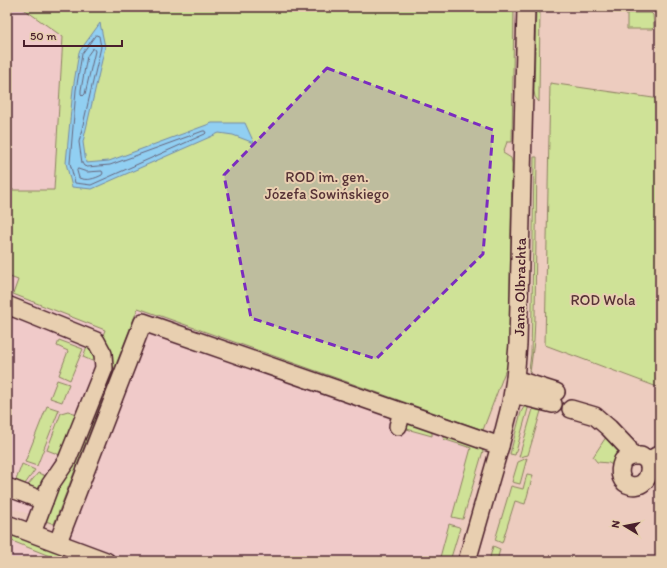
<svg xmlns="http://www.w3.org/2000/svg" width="667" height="568" font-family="Itim,sans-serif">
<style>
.built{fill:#f0cac9}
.green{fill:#cfe297;stroke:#8c8061}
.water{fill:#91cff2;stroke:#7589a2}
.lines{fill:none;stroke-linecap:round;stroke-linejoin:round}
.shore{stroke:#66657b;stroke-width:1}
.minor-casing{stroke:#4a1f2b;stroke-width:20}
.minor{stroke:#e8cfb0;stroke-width:17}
.marked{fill:#7b2cbf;fill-opacity:0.2;stroke:#7b2cbf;stroke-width:3;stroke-dasharray:8 5;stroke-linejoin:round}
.labels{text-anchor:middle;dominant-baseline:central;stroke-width:4;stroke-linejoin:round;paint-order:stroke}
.park-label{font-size:15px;fill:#573236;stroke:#e8cfb0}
.street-label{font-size:15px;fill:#4a1f2b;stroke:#e8cfb0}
</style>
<rect width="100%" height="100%" fill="#edccbf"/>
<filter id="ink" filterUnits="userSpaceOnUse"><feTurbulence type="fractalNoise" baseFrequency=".025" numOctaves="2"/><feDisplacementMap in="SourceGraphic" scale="8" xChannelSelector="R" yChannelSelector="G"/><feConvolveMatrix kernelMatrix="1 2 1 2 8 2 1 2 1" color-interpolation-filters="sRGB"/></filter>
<g filter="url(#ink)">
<g class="built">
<polygon points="7,7 21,7 63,36 54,191 12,190 7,178"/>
<polygon points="7,261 483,430 481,450 448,561 122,561 50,533 53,524 16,509 7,514"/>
<polygon points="7,539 62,561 7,561"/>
</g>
<g class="green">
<polygon points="21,7 514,7 512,142 507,142 503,153 511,158 512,164 509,361 483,430 138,308 54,524 43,520 112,356 111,352 102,338 105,330 13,294 18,280 7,276 7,178 12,190 54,190 63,37"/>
<polygon points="536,7 540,7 539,102 535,97 534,91"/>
<polygon points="627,13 651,13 653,15 654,27 652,29 627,29"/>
<polygon points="550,83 660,99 660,388 545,345"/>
<polygon points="534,157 537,157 535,317 534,341 530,373 529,370 531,354 532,308"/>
<polygon points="59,340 83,349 70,380 59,375 68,351 57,346"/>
<polygon points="87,346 94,350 97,363 83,357"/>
<polygon points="57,380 69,384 62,402 50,398"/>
<polygon points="529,405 515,455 510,454 521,412 524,407"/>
<polygon points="47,406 59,410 37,466 25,462"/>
<polygon points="533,409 541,411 528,455 519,457"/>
<polygon points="68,411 77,414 60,455 47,450 61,413"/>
<polygon points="411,423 431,430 432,432 432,436 403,428 406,425"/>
<polygon points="608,434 620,449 618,456 612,465 609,463 597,462 593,457"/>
<polygon points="446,435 480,446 483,451 463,519 461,519 452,517 471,448 443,439"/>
<polygon points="527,458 520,484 512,482 518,462"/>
<polygon points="22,464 35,470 25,484 16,480"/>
<polygon points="38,473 46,476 42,488 36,491 28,487 28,485"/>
<polygon points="527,474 533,475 525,504 515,501 502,543 495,540 511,486 523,489"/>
<polygon points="449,524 459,527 460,528 450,561 439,561"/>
<polygon points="7,531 87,561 62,561 7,539"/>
<polygon points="493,546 500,549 497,561 489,561"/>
</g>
<polygon class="water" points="100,23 105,47 83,142 86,163 109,161 212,123 245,123 254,143 233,135 219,133 92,189 72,187 66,163 73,89 79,52"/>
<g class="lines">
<g class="shore">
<polygon points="96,35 99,36 101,47 79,142 82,163 84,166 87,167 110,165 203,131 205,131 206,133 205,134 91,185 75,183 70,163 76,90 82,54"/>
<polygon points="94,49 95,51 85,94 83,96 81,94 81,90 87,56 92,49"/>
<path d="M78 169 87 172 102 171 103 173 102 175C94 179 87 181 79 178L77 171Z"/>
</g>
<g class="minor-casing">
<g id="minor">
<polyline points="7,305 96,341 103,354 104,368 67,460 50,485 32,533"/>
<polyline points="515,379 556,392"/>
<polyline points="513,394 553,404"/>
<polyline points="571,409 595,416 609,428 628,448 631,456"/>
<polyline points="398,426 402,412"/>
<path d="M631 456H641L648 461C648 464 650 468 649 471 647 494 610 490 623 460Z"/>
<polyline points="648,461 660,454"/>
<polyline points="7,487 44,501"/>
<polyline points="7,524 106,561"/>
<polyline points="58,542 143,322 500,446"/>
<polyline points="467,561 500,446 511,403 515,379 518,344 526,7"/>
</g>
</g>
<use href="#minor" class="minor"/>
</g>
</g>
<path class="marked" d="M327 68 493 130 483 254 376 359 251 318 224 175Z"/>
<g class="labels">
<g class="park-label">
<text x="327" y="177">ROD im. gen.<tspan x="327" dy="17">Józefa Sowińskiego</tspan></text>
<text x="603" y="300">ROD Wola</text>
</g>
<g class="street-label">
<text transform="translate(520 287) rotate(-89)">Jana Olbrachta</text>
</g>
</g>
<rect width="667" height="568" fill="none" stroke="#e8cfb0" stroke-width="24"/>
<rect x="12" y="12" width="643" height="544" fill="none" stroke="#4a1f2b" stroke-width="1.5" filter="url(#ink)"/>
<g transform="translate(625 526) rotate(280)" stroke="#e8cfb0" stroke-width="3" paint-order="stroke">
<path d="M0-3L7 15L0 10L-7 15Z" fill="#4a1f2b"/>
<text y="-6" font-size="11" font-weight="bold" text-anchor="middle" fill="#4a1f2b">N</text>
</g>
<path d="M24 40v6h98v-6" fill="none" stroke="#4a1f2b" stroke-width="2"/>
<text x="30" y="40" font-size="12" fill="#4a1f2b" stroke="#e8cfb0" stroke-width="3" paint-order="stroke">50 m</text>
</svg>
